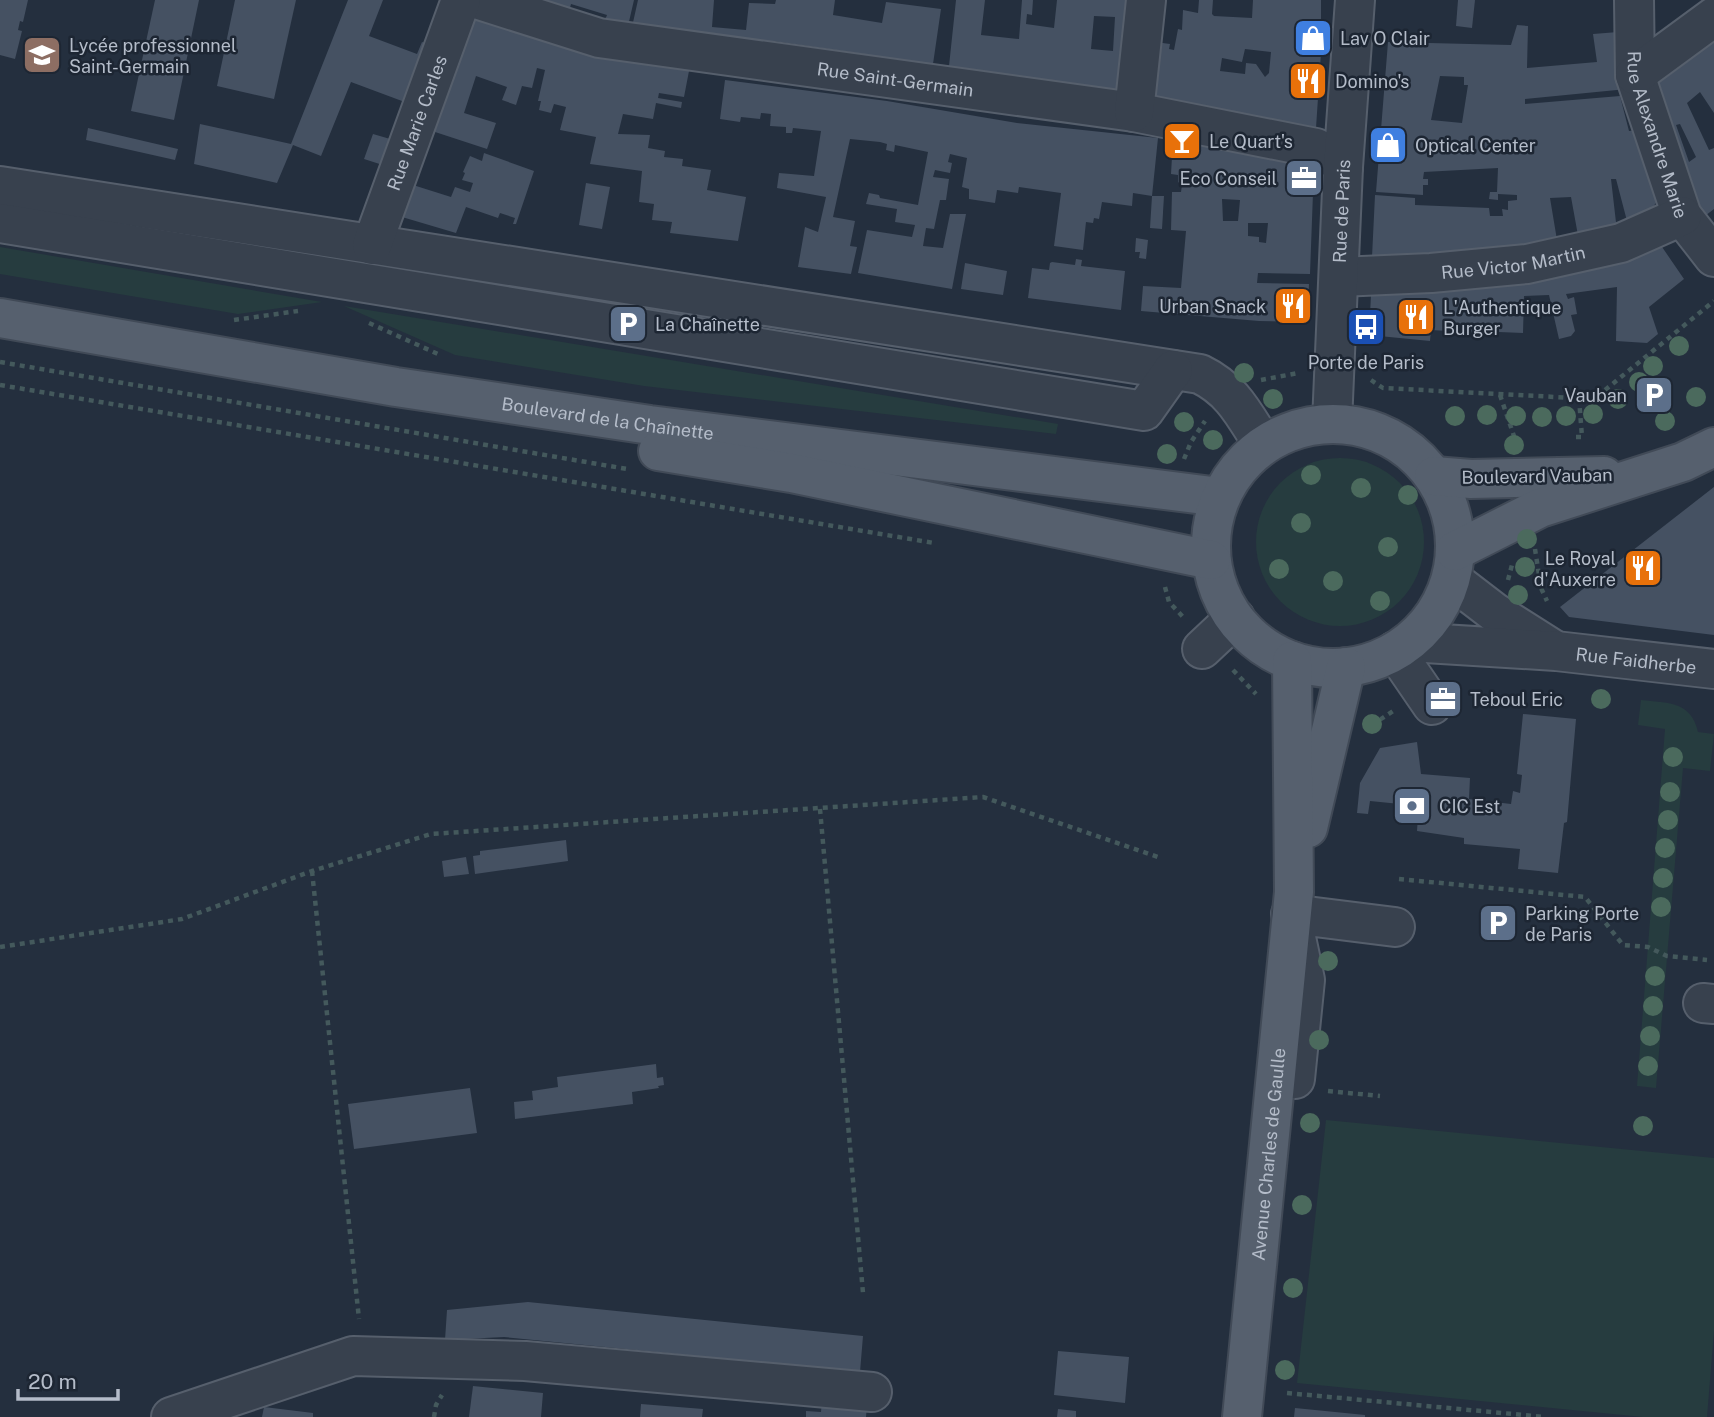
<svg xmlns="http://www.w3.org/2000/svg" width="1714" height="1417" font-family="'Public Sans',sans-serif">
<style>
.green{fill:#263c3f}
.building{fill:#455162;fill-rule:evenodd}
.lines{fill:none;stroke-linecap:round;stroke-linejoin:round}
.minor-casing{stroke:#565f6c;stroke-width:42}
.major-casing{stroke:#414a57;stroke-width:42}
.path{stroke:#44595c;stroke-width:4.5;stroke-dasharray:5 5;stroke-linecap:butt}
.minor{stroke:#38414e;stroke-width:38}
.major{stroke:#56606e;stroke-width:38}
.tree{fill:#4b6a5d}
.labels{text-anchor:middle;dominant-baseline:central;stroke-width:5;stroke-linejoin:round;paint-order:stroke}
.poi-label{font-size:18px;fill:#b4bcc9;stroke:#1d2633;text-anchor:start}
.street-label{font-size:18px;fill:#b4bcc9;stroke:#1d2633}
</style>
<rect width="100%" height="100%" fill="#242f3e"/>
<g class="green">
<polygon points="0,247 322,302 238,314 0,274"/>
<polygon points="344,306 1058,424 1056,434 644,386 455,355"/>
<circle cx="1340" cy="542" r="84"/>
<path d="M1641 700C1668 703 1691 701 1698 732L1714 734 1710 771 1683 768 1656 1088 1637 1086 1665 729 1638 725Z"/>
<polygon points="1326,1120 1714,1158 1714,1331 1707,1417 1643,1417 1297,1383"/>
</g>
<g class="building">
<polygon points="0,0 28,0 23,22 20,21 18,30 22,31 15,59 0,55"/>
<polygon points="155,0 199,0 174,120 131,111"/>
<polygon points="235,0 296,0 274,99 217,86"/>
<polygon points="348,0 383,0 369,36 417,54 422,42 431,45 410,104 351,82 321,156 293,145 277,183 194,164 200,124 291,144"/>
<polygon points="533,0 634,0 628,26 605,20 607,15 571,4 569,12"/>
<polygon points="638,0 714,0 712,27 746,30 749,3 775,4 776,0 835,0 833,15 882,23 886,2 941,9 933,64 773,41 772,44 632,27"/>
<path d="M956 0H985L981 35 1019 39 1022 0H1033L1032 15 1027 14 1026 24 1054 28 1057 0H1137L1127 94 949 66ZM1094 16 1115 17 1113 51 1091 49Z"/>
<path d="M1199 0H1213L1212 14 1214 16 1252 18 1253 0H1321V53L1316 128 1258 120 1144 97 1148 41 1170 44 1169 49 1174 50 1178 29 1182 30 1183 10 1198 13ZM1245 49 1271 52 1269 73 1265 77 1256 64 1246 63 1245 74 1220 71 1222 58 1242 62Z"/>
<polygon points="1458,0 1475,0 1472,28 1456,26"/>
<polygon points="463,11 618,57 689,71 684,97 659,93 658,98 682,102 681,108 656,103 653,119 623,114 618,134 650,135 648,148 665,151 664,157 683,159 682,166 711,170 707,190 746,197 738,241 670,233 672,222 652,220 654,204 639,202 642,171 590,164 596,137 560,130 566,107 554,104 551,113 539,110 541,101 538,101 545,70 537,68 532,88 522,86 516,105 502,100 507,87 476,76 464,113 496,123 487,149 432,131"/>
<path d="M1517 25 1528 26 1527 68 1597 62 1593 34 1618 32 1627 89 1525 99V104L1620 96 1629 131 1640 130 1662 194 1651 210 1627 221 1616 179H1611L1617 231 1579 241 1571 197 1550 198 1558 246 1524 253 1372 257 1375 195 1415 198V205L1489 208 1490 216H1503L1502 209 1508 210V201L1517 200V195L1498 194V200L1489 199 1490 192H1497L1498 168 1424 172 1423 179H1428V185H1423V195L1376 192 1388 42 1511 45ZM1440 76 1464 77V85H1468L1462 123 1431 120Z"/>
<path d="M1714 42V113L1700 92 1687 103 1709 150 1714 148V209L1701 219 1652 88ZM1680 124 1696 157 1689 162 1676 125Z"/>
<polygon points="725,80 887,101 1017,123 1158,138 1152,196 1133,193 1132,206 1102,202 1099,219 1094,218 1093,223 1086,222 1083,250 1054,246 1061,193 1019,187 1018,193 997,190 995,203 969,199 969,189 962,187 967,158 950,154 948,162 952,163 950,173 935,170 933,177 949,179 946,200 940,200 934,229 926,228 923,246 943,248 950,214 966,214 952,289 858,273 867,230 912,237 915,225 895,222 897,209 866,204 869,193 879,195 880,198 918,205 928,152 895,145 894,152 886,150 887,144 880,142 850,139 833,217 855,221 850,246 857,247 851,274 798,267 805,227 818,232 826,197 777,188 779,173 814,176 821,131 793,128 792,133 786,133 786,127 770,126 771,114 761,113 760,119 741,117 740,122 720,119"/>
<polygon points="88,128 178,149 175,160 86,140"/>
<polygon points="373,134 397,141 389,167 364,159"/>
<path d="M1173 139 1314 166 1310 274 1258 273 1257 283 1309 284 1307 322 1259 321 1141 311 1143 286 1181 288 1186 231 1171 230 1172 192H1181L1182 185 1178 182V175L1171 174ZM1222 199 1240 200 1238 221H1223ZM1248 223H1268L1266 243 1259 242V237L1248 236Z"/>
<polygon points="484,153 534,171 516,224 513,224 515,218 500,213 498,218 466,207 456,233 402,217 413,185 451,197 455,187 470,192 473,183 462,180 465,173 463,172 470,156 482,161"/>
<polygon points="586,183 610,187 602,229 579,225"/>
<polygon points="1152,196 1164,196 1162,229 1150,228"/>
<polygon points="1136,238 1148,240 1146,259 1139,258 1140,252 1135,252"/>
<polygon points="1660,244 1684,279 1649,307 1658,334 1647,343 1616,341 1617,287 1566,294 1568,299 1574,297 1577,314 1571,315 1575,331 1571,336 1559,339 1549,295 1524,296 1523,333 1499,332 1499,334 1431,330 1430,341 1369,335 1371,295 1489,282"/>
<polygon points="1076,259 1082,260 1081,266 1125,271 1121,310 1028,298 1032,268 1049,270 1050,263 1052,262 1075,265"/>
<polygon points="965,263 1007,271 1003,295 961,289"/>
<polygon points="1714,487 1714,635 1569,617 1560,607"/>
<polygon points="1523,714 1576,719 1567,822 1564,823 1558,873 1518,869 1520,849 1464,844 1464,838 1417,831 1418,816 1400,813 1400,804 1370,801 1368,814 1357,813 1360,783 1380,748 1417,742 1421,774 1470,778 1469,799 1511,804 1513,791 1520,793 1522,775 1517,774"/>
<polygon points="566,840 568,861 475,874 473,856 480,855 480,851"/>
<polygon points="466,857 469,874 444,877 442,861"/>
<polygon points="656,1064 657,1078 663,1077 664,1085 658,1086 659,1088 632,1092 633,1104 515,1119 514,1102 533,1100 532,1091 558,1087 557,1077"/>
<polygon points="470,1088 477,1133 354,1149 348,1104"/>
<polygon points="528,1302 863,1336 860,1372 504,1337 445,1340 447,1310"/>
<polygon points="1058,1351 1129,1357 1125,1403 1054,1395"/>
<polygon points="473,1386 543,1393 541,1417 469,1417"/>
<polygon points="822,1400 867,1405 866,1417 806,1417 806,1411 821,1412"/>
<polygon points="641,1404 703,1409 702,1417 640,1417"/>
<polygon points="264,1407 313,1413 313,1417 262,1417"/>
<polygon points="1295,1408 1365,1415 1365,1417 1294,1417"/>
<polygon points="1058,1409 1076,1411 1076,1417 1057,1417"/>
</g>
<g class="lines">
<g class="minor-casing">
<g id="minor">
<path id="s1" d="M479 0 599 38 1134 112 1316 148 1332 156 1343 167"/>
<path id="s2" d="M1634 0 1635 75 1682 216 1714 257"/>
<polyline points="1635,75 1714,17"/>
<polyline points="1134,112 1146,0"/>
<path d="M0 186 1200 374C1233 390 1244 415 1263 444"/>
<polyline points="0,223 1144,411 1173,370"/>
<path id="s3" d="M372 245 461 0"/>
<path id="s4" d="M1339 277 1431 273 1527 264 1621 243 1682 216"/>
<path id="s5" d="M1332 423 1343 167 1355 0"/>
<polyline points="1451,579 1494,612 1551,648"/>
<path id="s6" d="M1409 642 1556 651 1714 669"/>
<polyline points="1202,649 1235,618"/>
<polyline points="1395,651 1432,705"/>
<polyline points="1703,1003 1714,1004"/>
<polyline points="1295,1079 1305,980 1291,914 1395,927"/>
<polyline points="171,1417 353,1356 525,1361 872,1392"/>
</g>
</g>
<g class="major-casing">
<g id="major">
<path id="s7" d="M0 318 396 387 650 425 1220 497"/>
<circle cx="1333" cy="546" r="122"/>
<polyline points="658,451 791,473 1211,560"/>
<polyline points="1434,476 1471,479 1604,476"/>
<polyline points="1455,551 1540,508 1683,462 1714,447"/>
<polyline points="1308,828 1346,667"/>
<path id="s8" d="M1242 1417 1294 892 1292 661"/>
</g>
</g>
<g class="path">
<polyline points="234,320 298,311"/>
<polyline points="369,323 438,354"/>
<polyline points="0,362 627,469"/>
<polyline points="1261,380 1298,373"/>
<polyline points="1371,380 1383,388 1594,399 1714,301"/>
<polyline points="0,385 934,543"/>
<polyline points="1500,395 1516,442"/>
<polyline points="1576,437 1582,437 1579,398"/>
<polyline points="1184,459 1191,442 1205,421"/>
<polyline points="1535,549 1541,588 1547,601"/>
<polyline points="1508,580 1513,561"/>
<polyline points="1165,587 1169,602 1184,618"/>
<polyline points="1233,670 1256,694"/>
<polyline points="1370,718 1381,719 1393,711"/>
<polyline points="820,809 863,1293"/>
<polyline points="312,871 359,1319"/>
<polyline points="1399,879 1585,897 1623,945 1648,947 1667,956 1707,960"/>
<polyline points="0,947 182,919 312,871 431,834 983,797 1161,858"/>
<polyline points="1328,1091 1380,1096"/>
<polyline points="1287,1393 1545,1417"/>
<polyline points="434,1417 436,1405 442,1395"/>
</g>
<use href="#minor" class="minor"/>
<use href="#major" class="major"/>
</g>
<g class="tree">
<circle cx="1679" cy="346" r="10"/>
<circle cx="1653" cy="366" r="10"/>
<circle cx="1244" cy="373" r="10"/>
<circle cx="1639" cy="382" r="10"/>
<circle cx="1696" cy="397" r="10"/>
<circle cx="1273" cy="399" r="10"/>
<circle cx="1618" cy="399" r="10"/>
<circle cx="1593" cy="414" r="10"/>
<circle cx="1487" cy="415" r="10"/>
<circle cx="1455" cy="416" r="10"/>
<circle cx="1516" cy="416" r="10"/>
<circle cx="1566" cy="416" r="10"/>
<circle cx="1542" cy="417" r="10"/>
<circle cx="1665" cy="421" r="10"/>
<circle cx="1184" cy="422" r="10"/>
<circle cx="1213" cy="440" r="10"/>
<circle cx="1514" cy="445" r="10"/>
<circle cx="1167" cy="454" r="10"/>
<circle cx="1311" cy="475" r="10"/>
<circle cx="1361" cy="488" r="10"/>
<circle cx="1408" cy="495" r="10"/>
<circle cx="1301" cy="523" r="10"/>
<circle cx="1527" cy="539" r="10"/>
<circle cx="1388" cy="547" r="10"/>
<circle cx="1525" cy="567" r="10"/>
<circle cx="1279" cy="569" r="10"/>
<circle cx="1333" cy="581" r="10"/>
<circle cx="1518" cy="595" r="10"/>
<circle cx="1380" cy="601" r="10"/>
<circle cx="1601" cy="699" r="10"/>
<circle cx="1372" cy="724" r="10"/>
<circle cx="1673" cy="757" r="10"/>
<circle cx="1670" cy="792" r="10"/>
<circle cx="1668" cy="820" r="10"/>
<circle cx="1665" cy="848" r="10"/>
<circle cx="1663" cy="878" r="10"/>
<circle cx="1661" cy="907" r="10"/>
<circle cx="1328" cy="961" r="10"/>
<circle cx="1655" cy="976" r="10"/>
<circle cx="1653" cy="1006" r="10"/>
<circle cx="1650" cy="1036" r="10"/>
<circle cx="1319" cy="1040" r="10"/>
<circle cx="1648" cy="1066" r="10"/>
<circle cx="1310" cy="1123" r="10"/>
<circle cx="1643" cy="1126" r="10"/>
<circle cx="1302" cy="1205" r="10"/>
<circle cx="1293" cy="1288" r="10"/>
<circle cx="1285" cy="1370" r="10"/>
</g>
<defs>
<g id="shop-square" transform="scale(2.0125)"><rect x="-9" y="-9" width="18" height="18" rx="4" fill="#3f7fe0" stroke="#1d2633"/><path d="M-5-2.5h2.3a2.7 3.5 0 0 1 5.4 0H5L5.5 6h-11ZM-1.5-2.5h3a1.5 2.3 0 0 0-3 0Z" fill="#fff"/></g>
<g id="school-square" transform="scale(2.0125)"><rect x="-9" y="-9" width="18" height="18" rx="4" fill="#8d6e63" stroke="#1d2633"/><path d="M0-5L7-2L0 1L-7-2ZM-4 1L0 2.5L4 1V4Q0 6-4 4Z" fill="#fff"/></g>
<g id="restaurant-square" transform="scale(2.0125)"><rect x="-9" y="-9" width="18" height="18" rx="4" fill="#e8710a" stroke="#1d2633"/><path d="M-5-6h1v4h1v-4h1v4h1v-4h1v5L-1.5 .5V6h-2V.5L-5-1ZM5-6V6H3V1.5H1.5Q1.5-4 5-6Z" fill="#fff"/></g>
<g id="bar-square" transform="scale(2.0125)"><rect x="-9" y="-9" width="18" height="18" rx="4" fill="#e8710a" stroke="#1d2633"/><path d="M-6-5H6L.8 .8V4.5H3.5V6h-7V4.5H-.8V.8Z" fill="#fff"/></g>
<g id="office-square" transform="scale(2.0125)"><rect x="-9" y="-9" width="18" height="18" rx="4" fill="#5c6f8a" stroke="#1d2633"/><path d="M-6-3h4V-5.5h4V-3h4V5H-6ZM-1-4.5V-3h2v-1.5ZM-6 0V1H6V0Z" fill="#fff"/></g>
<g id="parking-square" transform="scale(2.0125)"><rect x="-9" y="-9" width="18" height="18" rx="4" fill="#5c6f8a" stroke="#1d2633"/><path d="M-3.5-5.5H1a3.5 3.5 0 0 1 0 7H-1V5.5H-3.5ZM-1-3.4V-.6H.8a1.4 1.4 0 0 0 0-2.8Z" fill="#fff"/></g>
<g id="bus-square" transform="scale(2.0125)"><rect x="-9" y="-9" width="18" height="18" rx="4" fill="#1a4fb4" stroke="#1d2633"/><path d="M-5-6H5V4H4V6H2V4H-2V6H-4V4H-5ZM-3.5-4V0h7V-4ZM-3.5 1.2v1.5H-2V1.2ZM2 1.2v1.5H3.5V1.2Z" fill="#fff"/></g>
<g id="bank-square" transform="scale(2.0125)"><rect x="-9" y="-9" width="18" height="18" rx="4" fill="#5c6f8a" stroke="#1d2633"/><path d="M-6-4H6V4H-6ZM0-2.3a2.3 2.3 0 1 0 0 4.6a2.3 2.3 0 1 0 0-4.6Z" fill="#fff"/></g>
</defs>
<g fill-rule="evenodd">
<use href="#shop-square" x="1313" y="38"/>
<use href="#school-square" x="42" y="55"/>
<use href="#restaurant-square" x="1308" y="81"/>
<use href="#bar-square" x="1182" y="141"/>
<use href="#shop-square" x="1388" y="145"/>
<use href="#office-square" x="1304" y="178"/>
<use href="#restaurant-square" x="1293" y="306"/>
<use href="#restaurant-square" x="1416" y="317"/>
<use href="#parking-square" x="628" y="324"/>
<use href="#bus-square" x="1366" y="327"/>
<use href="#parking-square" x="1654" y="395"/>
<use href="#restaurant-square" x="1643" y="568"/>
<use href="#office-square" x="1443" y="699"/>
<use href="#bank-square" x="1412" y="806"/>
<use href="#parking-square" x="1498" y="923"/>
</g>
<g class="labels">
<g class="poi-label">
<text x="1340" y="38">Lav O Clair</text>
<text x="69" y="45">Lycée professionnel<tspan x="69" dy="21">Saint-Germain</tspan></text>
<text x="1335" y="81">Domino's</text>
<text x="1209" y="141">Le Quart's</text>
<text x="1415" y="145">Optical Center</text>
<text x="1277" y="178" text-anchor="end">Eco Conseil</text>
<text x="1266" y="306" text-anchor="end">Urban Snack</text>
<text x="1443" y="307">L'Authentique<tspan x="1443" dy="21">Burger</tspan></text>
<text x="655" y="324">La Chaînette</text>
<text x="1366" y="362" text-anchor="middle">Porte de Paris</text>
<text x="1627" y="395" text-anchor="end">Vauban</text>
<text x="1616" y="558" text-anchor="end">Le Royal<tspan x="1616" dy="21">d'Auxerre</tspan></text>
<text x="1470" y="699">Teboul Eric</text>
<text x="1439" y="806">CIC Est</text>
<text x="1525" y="913">Parking Porte<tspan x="1525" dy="21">de Paris</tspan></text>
</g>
<g class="street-label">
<text stroke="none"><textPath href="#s1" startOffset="425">Rue Saint-Germain</textPath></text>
<text stroke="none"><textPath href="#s3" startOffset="130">Rue Marie Carles</textPath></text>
<text stroke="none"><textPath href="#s2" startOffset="138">Rue Alexandre Marie</textPath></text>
<text stroke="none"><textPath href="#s5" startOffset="212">Rue de Paris</textPath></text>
<text stroke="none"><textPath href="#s4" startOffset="175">Rue Victor Martin</textPath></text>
<text stroke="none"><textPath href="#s7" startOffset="616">Boulevard de la Chaînette</textPath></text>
<text transform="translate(1537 476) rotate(-1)">Boulevard Vauban</text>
<text stroke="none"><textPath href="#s6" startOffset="228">Rue Faidherbe</textPath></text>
<text stroke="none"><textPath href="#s8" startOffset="264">Avenue Charles de Gaulle</textPath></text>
</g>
</g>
<path d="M18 1389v10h100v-10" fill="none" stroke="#b4bcc9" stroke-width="3.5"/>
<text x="28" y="1389" font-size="21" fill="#b4bcc9" stroke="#1d2633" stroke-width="5" paint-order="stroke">20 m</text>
</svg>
